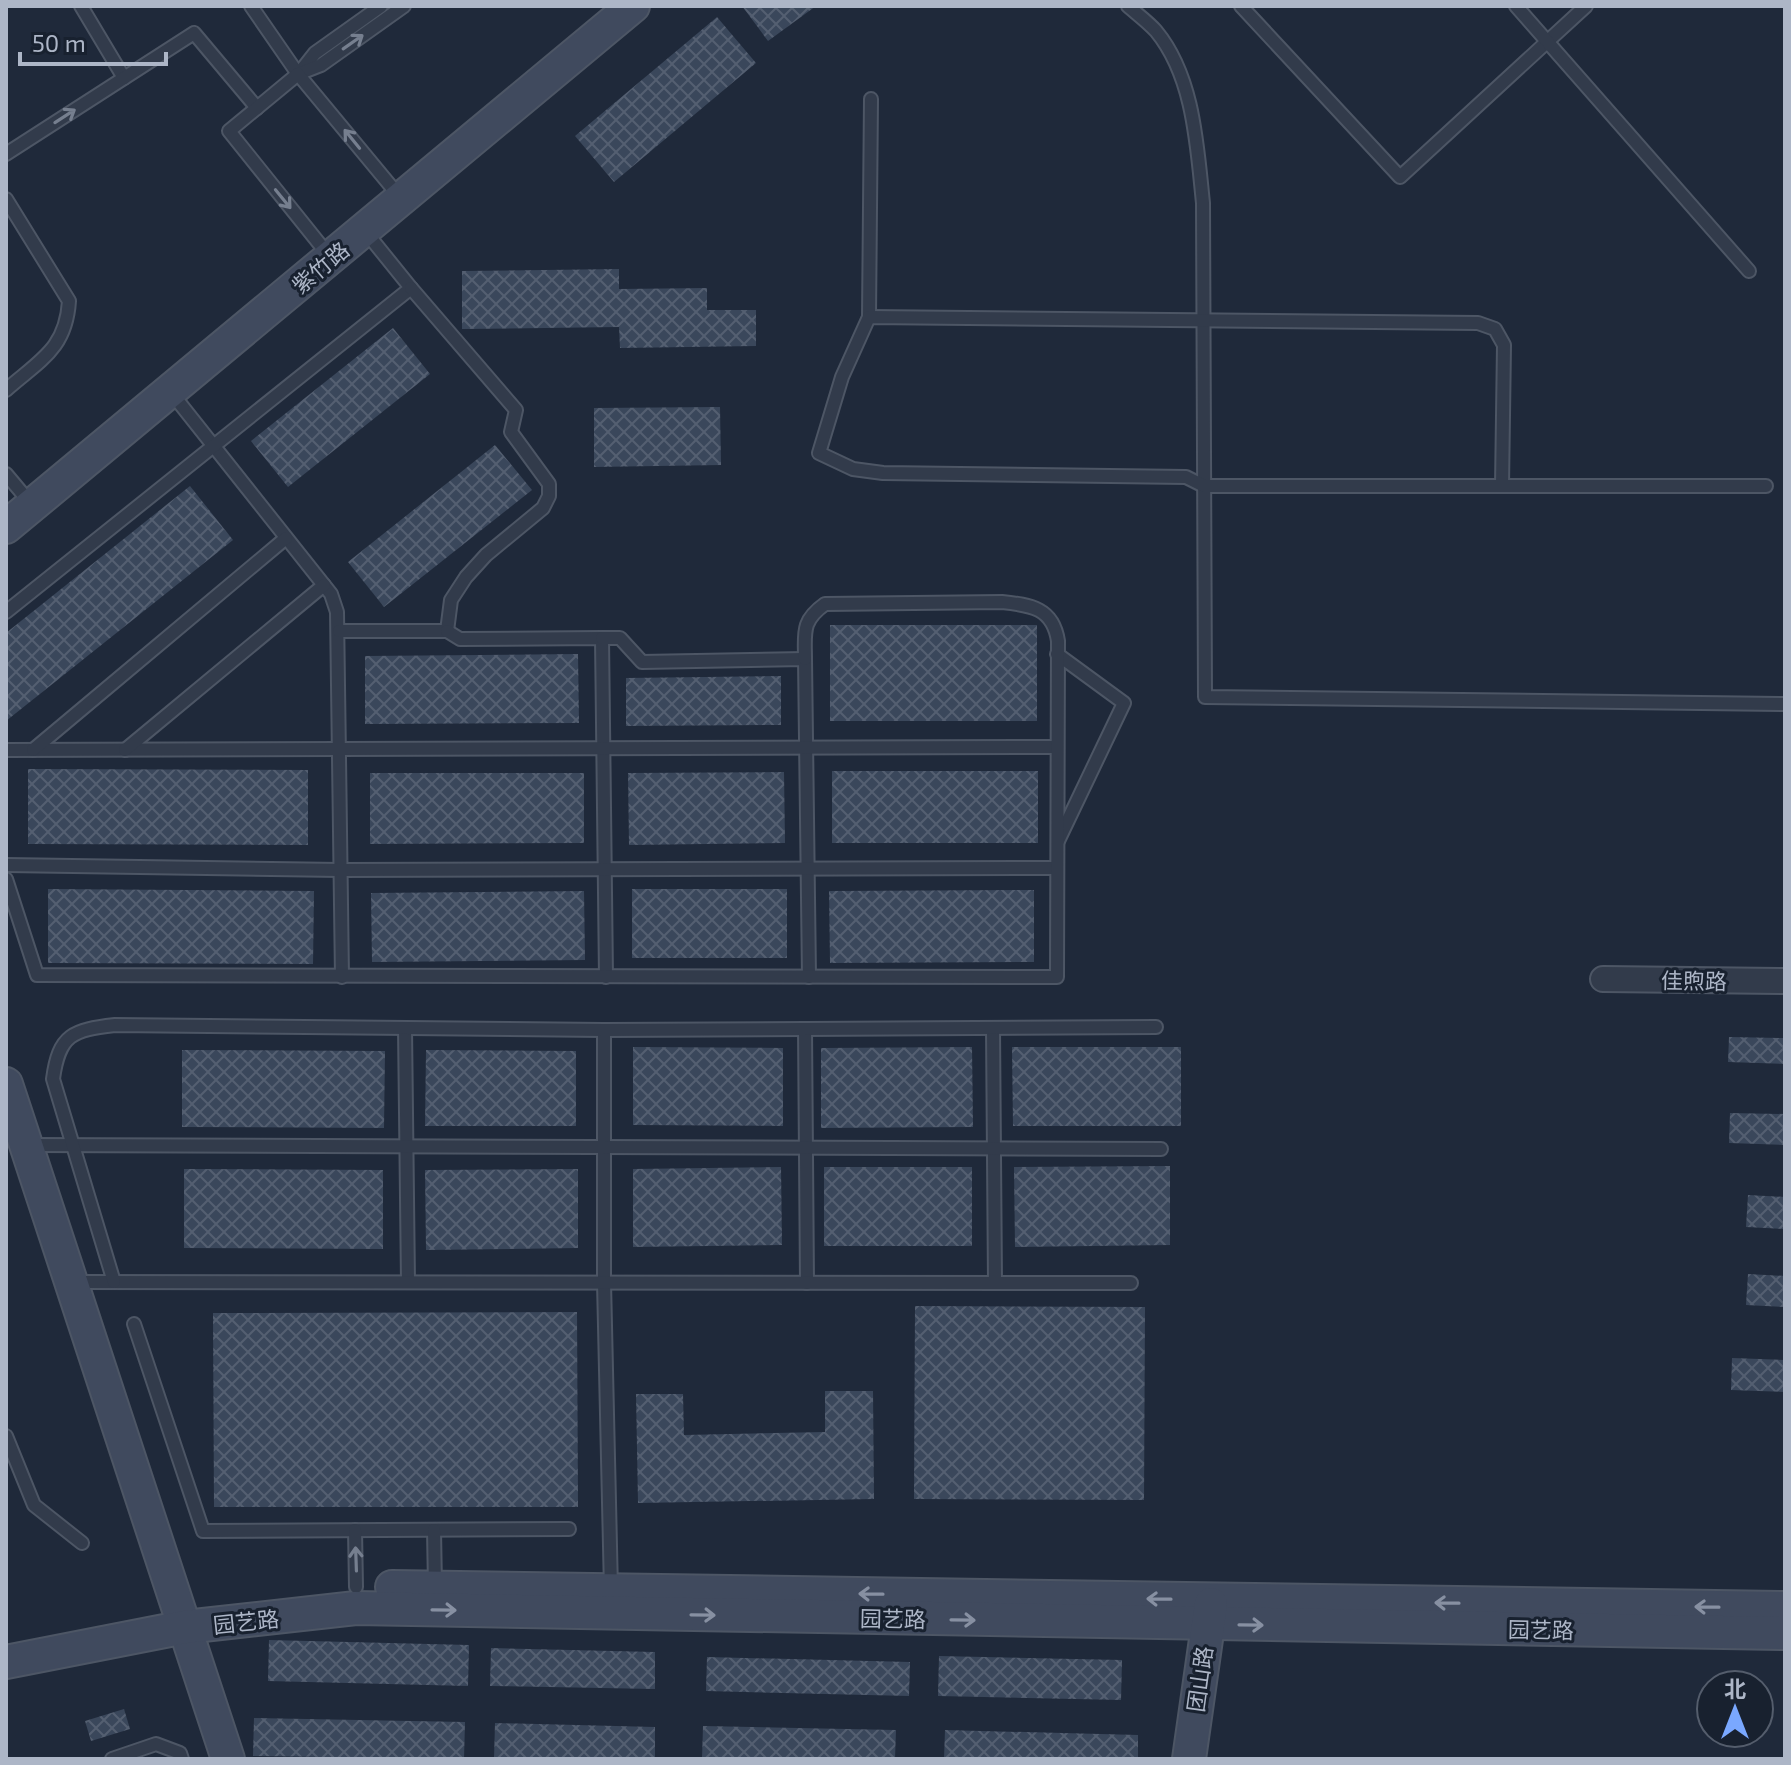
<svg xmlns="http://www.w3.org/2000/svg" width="1791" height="1765" font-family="'Exo 2','Noto Sans SC',sans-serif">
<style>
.building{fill:url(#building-cross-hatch)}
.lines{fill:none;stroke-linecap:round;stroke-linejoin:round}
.lane-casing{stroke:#4d5665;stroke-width:16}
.street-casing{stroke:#4d5665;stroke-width:28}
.secondary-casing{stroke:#4d5665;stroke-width:36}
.lane{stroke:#323b4b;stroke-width:12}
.street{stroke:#323b4b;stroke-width:24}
.secondary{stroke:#404a5e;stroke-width:32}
.oneway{stroke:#767f8f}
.oneway2{stroke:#8790a2}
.labels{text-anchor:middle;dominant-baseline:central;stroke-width:6;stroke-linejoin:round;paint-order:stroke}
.street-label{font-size:22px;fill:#adb6c7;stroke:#18212f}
</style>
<defs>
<pattern id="building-cross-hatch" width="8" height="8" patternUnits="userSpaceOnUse" patternTransform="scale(2)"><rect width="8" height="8" fill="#3a475b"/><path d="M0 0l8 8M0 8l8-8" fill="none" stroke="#545f71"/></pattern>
</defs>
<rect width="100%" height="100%" fill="#1f293a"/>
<g class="building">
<polygon points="742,6 816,6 768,41"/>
<polygon points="717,17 756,63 614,182 575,136"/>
<polygon points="619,269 619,289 707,288 707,310 756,310 756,346 620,348 619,327 462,329 462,271"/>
<polygon points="393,328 430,374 288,487 251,441"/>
<polygon points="720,407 721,465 594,467 594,408"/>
<polygon points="495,445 532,490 384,607 348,562"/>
<polygon points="190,486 233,540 6,721 6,633"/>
<rect x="830" y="625" width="207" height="96"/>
<polygon points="578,654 579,723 365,724 365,656"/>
<polygon points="781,676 781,725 626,726 626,678"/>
<polygon points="28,769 308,770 308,845 28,844"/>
<rect x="832" y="771" width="206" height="72"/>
<polygon points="784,772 785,843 629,845 628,773"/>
<polygon points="370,773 584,773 584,843 370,844"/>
<polygon points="48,889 314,891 313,964 48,963"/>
<rect x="632" y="889" width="155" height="69"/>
<polygon points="1034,890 1034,962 830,963 829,891"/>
<polygon points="584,891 585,960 372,962 371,893"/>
<polygon points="1729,1037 1785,1038 1785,1064 1728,1062"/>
<polygon points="633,1047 783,1048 783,1126 633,1125"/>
<polygon points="972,1047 973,1127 821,1128 821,1048"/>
<polygon points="1012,1047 1181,1047 1181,1126 1013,1126"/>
<polygon points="182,1050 385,1051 384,1128 182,1127"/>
<polygon points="426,1050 576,1051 576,1126 425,1126"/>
<polygon points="1730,1113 1785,1114 1785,1145 1729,1143"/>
<polygon points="1170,1166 1170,1245 1015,1247 1014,1167"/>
<polygon points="781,1167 782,1245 633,1247 633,1169"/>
<rect x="824" y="1167" width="148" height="79"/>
<polygon points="184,1169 383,1170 383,1249 184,1248"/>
<polygon points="578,1169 578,1248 426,1250 425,1170"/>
<polygon points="1748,1195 1785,1197 1785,1229 1746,1227"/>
<polygon points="1748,1274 1785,1276 1785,1307 1746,1305"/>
<polygon points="915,1306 1145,1307 1144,1500 914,1499"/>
<polygon points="577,1312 578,1507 214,1507 213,1313"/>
<polygon points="1732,1358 1785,1360 1785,1392 1731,1390"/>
<polygon points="825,1391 873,1391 874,1499 638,1503 636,1394 683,1394 684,1435 825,1432"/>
<polygon points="269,1640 469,1645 468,1686 268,1681"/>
<polygon points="491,1648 655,1652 655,1689 490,1686"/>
<polygon points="939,1656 1122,1660 1121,1700 938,1696"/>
<polygon points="707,1657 910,1662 909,1696 706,1691"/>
<polygon points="124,1709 130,1729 91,1741 85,1721"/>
<polygon points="254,1718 465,1722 464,1759 253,1756"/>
<polygon points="495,1723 655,1727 655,1759 494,1759"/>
<polygon points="703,1726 896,1730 895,1759 702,1759"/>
<polygon points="945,1730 1138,1735 1138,1759 944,1759"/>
</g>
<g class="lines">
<g class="lane-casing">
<g id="lane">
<polyline points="81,6 124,78"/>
<polyline points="251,6 298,74"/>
<path d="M1128 6C1137 14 1148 22 1156 31 1194 77 1197 146 1203 203L1205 697 1785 704"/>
<polyline points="1241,6 1400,177 1586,6"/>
<polyline points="1516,6 1749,271"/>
<polyline points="300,72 315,53 381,6"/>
<polyline points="298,74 321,65 404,6"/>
<polyline points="6,154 194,33 257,108"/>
<path d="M6 199 69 301C66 349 40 360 6 390"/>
<polyline points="330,257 229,131 298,74 399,196"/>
<polyline points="869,317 871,99"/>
<polyline points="170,391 331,594 337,612 342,977"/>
<polyline points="6,474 32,505"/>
<polyline points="1502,486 1504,345 1495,329 1478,323 869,317 842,377 819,453 853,469 883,473 1186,477 1204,486 1766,486"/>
<polyline points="6,612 411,288 365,231"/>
<polyline points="339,631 447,631 451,600 466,577 486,555 543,508 549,496 549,484 511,432 516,410 411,288"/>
<polyline points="447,631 460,639 602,638 606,977"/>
<polyline points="602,638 620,638 642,662 805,659 809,977"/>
<polyline points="1057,654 1124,703 1058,841"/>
<polyline points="6,750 1057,747"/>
<polyline points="33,750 286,538"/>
<polyline points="125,750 324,585"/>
<polyline points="6,865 340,870 1057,868"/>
<path d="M6 879 37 975 1057 977 1058 641C1053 608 1031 605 1002 602L825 604C801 621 805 633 805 659"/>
<polyline points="405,1028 408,1282"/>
<polyline points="993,1028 995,1283"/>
<polyline points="805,1029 807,1283"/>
<polyline points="604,1030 604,1282 611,1590"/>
<polyline points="29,1145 1161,1149"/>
<polyline points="74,1282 1131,1283"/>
<path d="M114 1282 53 1079C59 1034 73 1030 115 1025L604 1030 1156 1027"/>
<polyline points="134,1324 203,1531 569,1529"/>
<polyline points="6,1436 34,1505 82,1543"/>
<polyline points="355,1530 356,1587"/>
<polyline points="434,1530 435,1587"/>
<polyline points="112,1759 156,1744 180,1753 182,1759"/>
</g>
</g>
<g class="street-casing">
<polyline id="street" points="1603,979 1785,981"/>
</g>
<g class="secondary-casing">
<g id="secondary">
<polyline points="6,527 633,6"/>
<polyline points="6,1084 228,1759"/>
<polyline points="392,1587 1785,1608"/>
<polyline points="6,1662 185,1627 356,1608 1785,1633"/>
<polyline points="1189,1759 1211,1604"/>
</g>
</g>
<use href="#lane" class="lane"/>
<use href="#street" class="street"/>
<use href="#secondary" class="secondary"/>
</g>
<defs><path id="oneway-shaft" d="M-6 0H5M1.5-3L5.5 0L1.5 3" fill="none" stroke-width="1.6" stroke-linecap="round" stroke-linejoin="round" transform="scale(2)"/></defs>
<g class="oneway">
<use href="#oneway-shaft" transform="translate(353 42) rotate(-35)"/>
<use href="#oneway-shaft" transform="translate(65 116) rotate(-33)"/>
<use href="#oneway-shaft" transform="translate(352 139) rotate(-129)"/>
<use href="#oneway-shaft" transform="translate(283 199) rotate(51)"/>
<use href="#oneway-shaft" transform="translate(356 1559) rotate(-92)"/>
</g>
<g class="oneway2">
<use href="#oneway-shaft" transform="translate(871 1594) rotate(-179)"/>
<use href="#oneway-shaft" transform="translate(1159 1599) rotate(-179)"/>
<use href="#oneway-shaft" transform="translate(1447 1603) rotate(-179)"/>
<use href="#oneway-shaft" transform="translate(1707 1607) rotate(-179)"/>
<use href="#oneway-shaft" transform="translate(444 1610) rotate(1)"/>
<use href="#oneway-shaft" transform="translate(703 1615) rotate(1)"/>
<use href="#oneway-shaft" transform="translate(963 1620) rotate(1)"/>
<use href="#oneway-shaft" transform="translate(1251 1625) rotate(1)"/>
</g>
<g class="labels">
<g class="street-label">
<text transform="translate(320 267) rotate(-40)">紫竹路</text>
<text transform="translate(1694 980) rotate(1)">佳煦路</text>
<text transform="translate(893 1618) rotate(1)">园艺路</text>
<text transform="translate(246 1621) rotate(-6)">园艺路</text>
<text transform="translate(1541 1629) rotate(1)">园艺路</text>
<text transform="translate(1199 1679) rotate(-82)">团山路</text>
</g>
</g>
<rect width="1791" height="1765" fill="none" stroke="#adb6c7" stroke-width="16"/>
<g transform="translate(1735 1709)"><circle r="38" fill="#18212f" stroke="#545d6c" stroke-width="2"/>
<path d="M0-6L14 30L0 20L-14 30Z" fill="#7aa8ff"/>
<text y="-12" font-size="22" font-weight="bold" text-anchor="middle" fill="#adb6c7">北</text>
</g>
<path d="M20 52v12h146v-12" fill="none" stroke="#adb6c7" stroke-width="4"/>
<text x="32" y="52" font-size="24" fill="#adb6c7" stroke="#18212f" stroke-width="6" paint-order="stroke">50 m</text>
</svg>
